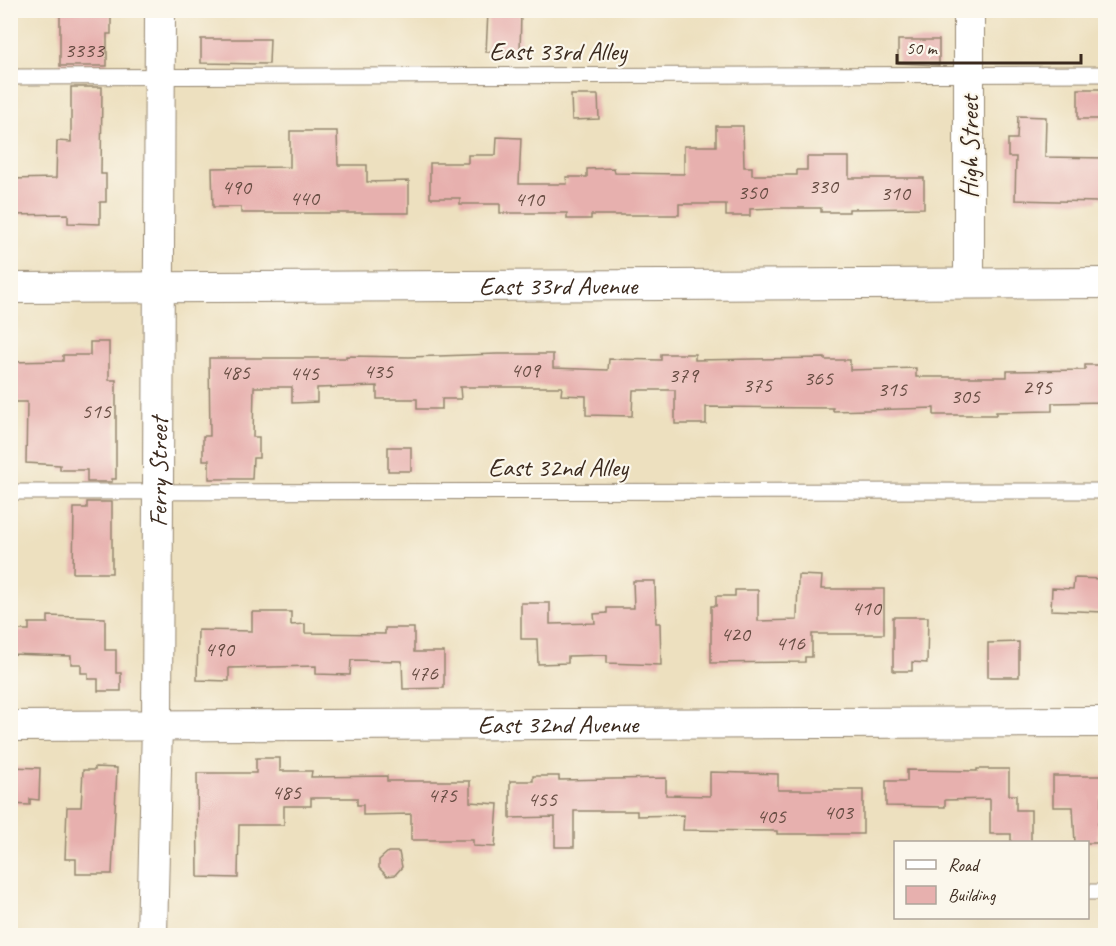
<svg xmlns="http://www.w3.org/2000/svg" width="1116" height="946" font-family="Caveat,sans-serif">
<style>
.building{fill:#e7b0ae}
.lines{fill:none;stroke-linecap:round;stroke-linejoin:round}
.lane-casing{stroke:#94856e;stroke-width:17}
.street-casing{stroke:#94856e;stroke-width:32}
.lane{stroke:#fff;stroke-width:15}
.street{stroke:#fff;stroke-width:30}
.labels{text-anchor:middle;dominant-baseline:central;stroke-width:4.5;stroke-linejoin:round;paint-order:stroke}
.number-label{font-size:22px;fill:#664c42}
.street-label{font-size:26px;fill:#3b2a1e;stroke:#fbf7ec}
</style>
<rect width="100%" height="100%" fill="#fbf7ec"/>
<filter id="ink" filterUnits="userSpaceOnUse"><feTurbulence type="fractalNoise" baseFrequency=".0167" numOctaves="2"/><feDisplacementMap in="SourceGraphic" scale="12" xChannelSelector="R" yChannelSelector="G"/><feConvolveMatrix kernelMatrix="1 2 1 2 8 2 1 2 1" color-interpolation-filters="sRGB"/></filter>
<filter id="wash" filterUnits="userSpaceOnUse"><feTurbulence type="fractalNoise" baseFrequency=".008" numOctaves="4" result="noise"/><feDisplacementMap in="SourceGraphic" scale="24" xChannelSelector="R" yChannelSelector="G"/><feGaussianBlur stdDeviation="1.35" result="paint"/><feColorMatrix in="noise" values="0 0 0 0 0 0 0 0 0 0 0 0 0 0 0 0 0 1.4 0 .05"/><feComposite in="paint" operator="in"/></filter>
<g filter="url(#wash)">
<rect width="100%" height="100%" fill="#ede0bf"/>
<g id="blocks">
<g class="building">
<polygon points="60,10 111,10 111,34 107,34 107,66 60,66"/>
<polygon points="488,12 521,13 520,53 486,52"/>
<polygon points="201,39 270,39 269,64 201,63"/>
<polygon points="898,40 939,40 939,65 898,63"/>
<polygon points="71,87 102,87 101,174 106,174 106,202 100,202 100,224 68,223 68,214 10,215 10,179 56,178 57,141 71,142"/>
<rect x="1078" y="89" width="28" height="30"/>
<polygon points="571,95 598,95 599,119 572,120"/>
<polygon points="1018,116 1046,117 1045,157 1106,158 1106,198 1098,198 1098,202 1015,200 1016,157 1008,157 1008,139 1017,139"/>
<polygon points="716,126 743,126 744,167 752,167 752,175 797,175 797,170 807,170 807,157 849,157 849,178 924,178 924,208 849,209 849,212 821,212 821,208 777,208 750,209 750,216 726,216 726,204 679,204 679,215 591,215 591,219 567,219 567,213 500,213 500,204 460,204 460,198 430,198 430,163 468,163 468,155 496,155 497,137 521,138 519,184 567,184 566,177 587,177 587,169 614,168 615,173 684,174 684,146 716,146"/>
<polygon points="290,131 337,131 338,165 367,165 367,182 409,181 409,213 241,213 241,207 213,207 212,168 290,167"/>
<polygon points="90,342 109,342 109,380 116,380 116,479 112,479 112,482 87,482 87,470 60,470 60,465 26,463 27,402 10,402 10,362 63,361 63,355 90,355"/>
<polygon points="497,354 553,354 553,368 608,370 609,359 661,360 661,354 695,354 695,360 825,358 825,360 850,360 850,370 916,368 916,377 1007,377 1007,371 1085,370 1085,365 1106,365 1106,402 1052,403 1052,411 996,412 996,415 934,415 934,408 833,411 833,408 706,407 706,424 675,424 675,390 633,390 632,416 586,415 586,396 561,395 562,387 460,387 461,399 442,399 442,409 417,409 417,399 377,399 377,386 317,388 317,402 292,403 292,387 254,387 253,437 259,437 259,458 253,458 252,479 209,479 209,460 203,460 203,436 210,436 209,358 346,358 346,356 409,357"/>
<rect x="388" y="447" width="23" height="24"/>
<polygon points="87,502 112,502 112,573 73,573 74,508 87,508"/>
<polygon points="798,575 822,576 821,589 884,589 884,634 812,634 812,657 805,657 805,662 711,663 711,606 716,606 716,596 735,596 735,590 758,590 758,621 797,620"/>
<polygon points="1074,578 1104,579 1103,612 1051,610 1052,588 1073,589"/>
<polygon points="633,581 655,581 656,623 660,623 661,665 607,663 607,655 568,656 568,663 538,664 537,639 521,639 521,603 550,603 550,624 595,623 594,614 607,613 607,608 634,608"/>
<polygon points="252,612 291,612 291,625 305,624 305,633 385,634 385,628 414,628 414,652 444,652 444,688 403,689 402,661 351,660 350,675 316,674 316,666 229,668 229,681 197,680 198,630 252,631"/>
<polygon points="48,616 105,618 105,650 116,650 116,673 121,673 121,691 98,691 98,679 88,679 88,673 81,673 81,664 71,664 71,656 10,654 10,630 29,630 29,623 48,623"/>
<polygon points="893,617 928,617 927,663 912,662 912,671 893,671"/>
<polygon points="1019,642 1019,677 988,677 988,643"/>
<polygon points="256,758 280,758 280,771 312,771 311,777 387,776 387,781 470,781 470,802 498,804 495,847 473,846 473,840 411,840 411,814 363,815 363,805 357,805 357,798 311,798 311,806 284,806 284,825 239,825 238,878 198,877 197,773 256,773"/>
<polygon points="10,767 40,768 39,800 30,799 30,805 10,804"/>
<polygon points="95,767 117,768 112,874 76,874 76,859 65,859 67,807 81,807 83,770 95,770"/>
<polygon points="977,769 1009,769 1009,795 1016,795 1016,810 1031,810 1031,843 1011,843 1011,834 990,834 990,799 945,800 945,807 886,806 886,781 907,781 907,770 977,771"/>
<polygon points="710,772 778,774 778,790 863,790 863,834 777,834 777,831 683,830 684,815 637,816 637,811 574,811 574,847 555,847 555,817 510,818 510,781 533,781 533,776 559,776 559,780 666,778 666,795 710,796"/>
<polygon points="1053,776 1106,776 1106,797 1101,797 1101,823 1098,823 1098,843 1075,843 1073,807 1053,807"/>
<polygon points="388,852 399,852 402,867 395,875 387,876 379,868 379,860"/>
</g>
</g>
</g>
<g filter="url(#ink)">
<use href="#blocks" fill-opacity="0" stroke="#94856e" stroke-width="1.5"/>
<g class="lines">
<g class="lane-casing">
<g id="lane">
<polyline points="10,77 1106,74"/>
<polyline points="10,492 1106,491"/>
<polyline points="1088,892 1106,892"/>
</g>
</g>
<g class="street-casing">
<g id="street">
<polyline points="969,10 969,283"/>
<path id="s1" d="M10 288 1106 283"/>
<path id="s2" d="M10 726 1106 722"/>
<path id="s3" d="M152 936 157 725 160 10"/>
</g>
</g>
<use href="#lane" class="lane"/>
<use href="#street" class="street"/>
</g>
</g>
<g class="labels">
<g class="number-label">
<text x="84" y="50">3333</text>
<text x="823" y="186">330</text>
<text x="236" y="187">490</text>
<text x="752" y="192">350</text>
<text x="895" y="193">310</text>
<text x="304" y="198">440</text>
<text x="529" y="199">410</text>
<text x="525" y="370">409</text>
<text x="378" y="371">435</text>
<text x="235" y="372">485</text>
<text x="304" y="373">445</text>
<text x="683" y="375">379</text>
<text x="818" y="378">365</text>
<text x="757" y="385">375</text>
<text x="1037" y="387">295</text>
<text x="892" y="389">315</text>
<text x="965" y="396">305</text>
<text x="96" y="411">515</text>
<text x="866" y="608">410</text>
<text x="735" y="634">420</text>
<text x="790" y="643">416</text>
<text x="219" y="649">490</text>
<text x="423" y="673">476</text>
<text x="286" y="792">485</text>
<text x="442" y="795">475</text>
<text x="542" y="799">455</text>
<text x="838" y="812">403</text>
<text x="771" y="816">405</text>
</g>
<g class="street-label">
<text x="558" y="51">East 33rd Alley</text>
<text transform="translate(969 147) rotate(-90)">High Street</text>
<text stroke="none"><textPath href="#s1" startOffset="548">East 33rd Avenue</textPath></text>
<text x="558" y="467">East 32nd Alley</text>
<text stroke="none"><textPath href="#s3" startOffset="464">Ferry Street</textPath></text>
<text stroke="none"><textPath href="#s2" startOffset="548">East 32nd Avenue</textPath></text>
</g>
</g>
<rect width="1116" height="946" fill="none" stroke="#fbf7ec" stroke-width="36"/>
<rect x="894" y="841" width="195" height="78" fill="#fbf7ec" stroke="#aea59a" stroke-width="1.5"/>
<rect x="906" y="860" width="30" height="9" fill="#ffffff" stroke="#aea59a" stroke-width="1.5"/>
<text x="948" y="871" font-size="18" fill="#3b2a1e">Road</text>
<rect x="906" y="886" width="30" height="18" fill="#e7b0ae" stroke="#aea59a" stroke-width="1.5"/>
<text x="948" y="901" font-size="18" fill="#3b2a1e">Building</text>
<path d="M897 54v9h184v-9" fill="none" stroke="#3b2a1e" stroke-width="3"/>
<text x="906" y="54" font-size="18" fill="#3b2a1e" stroke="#fbf7ec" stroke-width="4.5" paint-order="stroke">50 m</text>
</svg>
